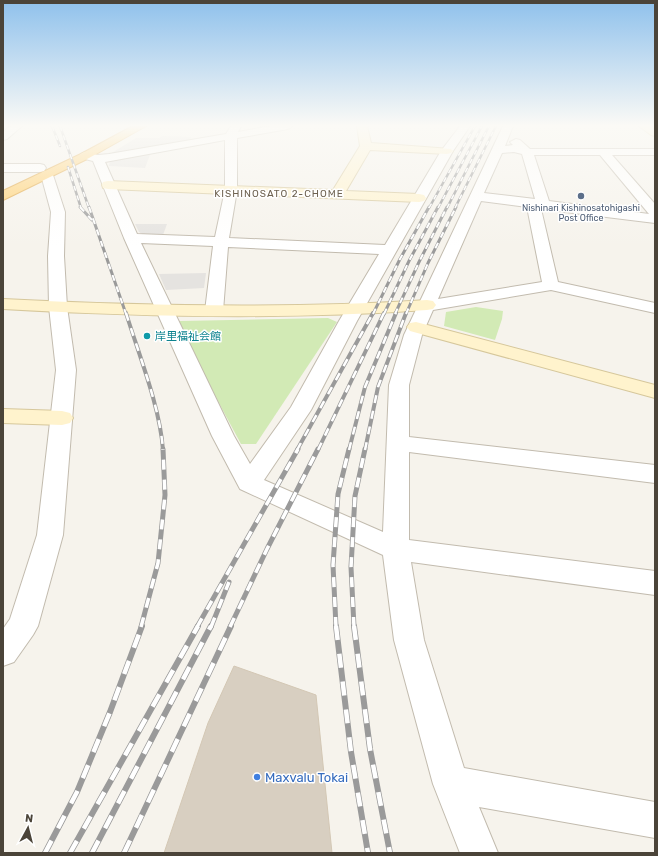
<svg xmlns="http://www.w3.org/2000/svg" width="658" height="856" font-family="Rubik,'Noto Sans JP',sans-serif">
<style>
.green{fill:#d2eab5}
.parking{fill:#e5e3e0}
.building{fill:#d8cfc1;stroke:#d3c7b4}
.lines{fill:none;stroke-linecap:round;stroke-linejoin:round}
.street-casing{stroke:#c2bbae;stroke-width:2}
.secondary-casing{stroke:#d6c79b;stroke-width:2}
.highway-casing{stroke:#e0a43c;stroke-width:2}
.street{fill:#fff;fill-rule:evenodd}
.secondary{fill:#fff3cd;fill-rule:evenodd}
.highway{fill:#ffcf6e;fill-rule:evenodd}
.rail-far4-casing{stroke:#9a9a9a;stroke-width:2.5}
.rail-far3-casing{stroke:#9a9a9a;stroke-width:3}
.rail-far2-casing{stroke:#9a9a9a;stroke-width:4}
.rail-far1-casing{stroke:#9a9a9a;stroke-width:5}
.rail-casing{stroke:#9a9a9a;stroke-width:6}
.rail-far4{stroke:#fff;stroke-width:1.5;stroke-dasharray:5;stroke-linecap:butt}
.rail-far3{stroke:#fff;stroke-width:2;stroke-dasharray:6;stroke-linecap:butt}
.rail-far2{stroke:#fff;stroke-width:2.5;stroke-dasharray:8;stroke-linecap:butt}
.rail-far1{stroke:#fff;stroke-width:3.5;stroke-dasharray:10;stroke-linecap:butt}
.rail{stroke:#fff;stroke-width:4.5;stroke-dasharray:14;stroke-linecap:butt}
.service-dot{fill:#5c6f8a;stroke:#fff;stroke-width:1.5}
.culture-dot{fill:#0f9aa8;stroke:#fff;stroke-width:1.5}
.shop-dot{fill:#3f7fe0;stroke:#fff;stroke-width:1.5}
.labels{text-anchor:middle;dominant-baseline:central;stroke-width:3;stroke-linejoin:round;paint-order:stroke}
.far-service-label{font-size:9px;fill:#4e5e75;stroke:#fff}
.far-neighbourhood-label{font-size:10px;letter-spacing:1px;fill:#6e6250;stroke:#fff}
.culture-label{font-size:11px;fill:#0d838f;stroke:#fff;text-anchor:start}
.near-shop-label{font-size:13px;fill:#366cbe;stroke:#fff;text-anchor:start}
</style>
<rect width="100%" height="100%" fill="#f6f3ec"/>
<g class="green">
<polygon points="476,307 503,311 502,319 495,340 444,326 446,312"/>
<polygon points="328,318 337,322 256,444 241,444 178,327 180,321"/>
</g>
<g class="parking">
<polygon points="163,136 191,137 189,142 110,154 136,138 159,138"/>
<polygon points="151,152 145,168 109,166 110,161"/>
<polygon points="135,224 167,224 163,235 142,234 139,232"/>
<polygon points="206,273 204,288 166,290 159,274"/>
</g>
<polygon class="building" points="234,666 316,695 332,853 164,853 208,723"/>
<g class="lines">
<g class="street-casing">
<g id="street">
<polygon points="11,126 22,126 7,139 3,140 3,132"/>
<path d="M231 126H241L238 132 271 126H293L288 129 237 138V190L229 238 385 245 441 151 460 126H470L453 151 357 321 311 410 264 480 383 532 389 385 404 335 503 126H513L505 146 513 145 510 142 516 139 520 140 530 149H655V155H612L655 204V223L541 209 558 282 655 303V313L551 290 433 310 422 335 409 385V437L655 465V483L409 452V540L655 571V595L411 562 424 640 464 768 655 802V838L479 807 498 853H460L433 784 394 640 383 555 240 489 212 436 124 238 93 161 81 158 79 156 81 154 85 152 98 155 109 154 226 134ZM225 140V190L215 237 137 234 105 162ZM514 152 522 154 535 199 484 193 502 153ZM534 155H600L649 214 549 201ZM481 201 527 207 542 282 438 299ZM141 243 213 246 205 311 208 315 214 316 220 315 223 311 228 247 379 254 339 321 291 407 250 464 234 436Z"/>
<polygon points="3,164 40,164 44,165 46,168 44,171 40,172 3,172"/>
<polygon points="47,171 51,172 53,175 65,212 64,256 67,307 76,370 63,535 38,626 33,635 14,662 3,666 3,629 10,619 37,535 56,370 49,307 48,256 51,212 41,175 43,172"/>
</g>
</g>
<g class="secondary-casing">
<g id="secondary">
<polygon points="357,126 367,126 371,143 451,149 453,151 451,153 447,154 370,150 346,191 419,194 424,195 426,198 424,201 419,202 108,189 103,188 102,185 103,182 108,181 333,190 360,146"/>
<polygon points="639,126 651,126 655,128 655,136 651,135"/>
<path d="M3 299C144 306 286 309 427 300L433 301 436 305 433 309 427 310C286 320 144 317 3 309Z"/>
<polygon points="416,322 655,385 655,398 410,331 407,327 410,323"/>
<polygon points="3,409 62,411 70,413 73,418 70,423 62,425 3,423"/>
</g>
</g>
<g class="highway-casing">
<polygon id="highway" points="133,126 146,126 89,158 3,200 3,191 81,154"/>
</g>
<use href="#street" class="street"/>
<use href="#secondary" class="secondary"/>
<use href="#highway" class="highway"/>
<g class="rail-far4-casing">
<g id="rail-far4">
<polyline points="52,126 60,146"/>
<polyline points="60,126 89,208"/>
<polyline points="68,167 81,208"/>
<polyline points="429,208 475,126"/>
<polyline points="438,208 482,126"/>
<polyline points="447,208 489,126"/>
<polyline points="455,208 496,126"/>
</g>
</g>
<g class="rail-far3-casing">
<g id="rail-far3">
<polyline points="80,207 92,220"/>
<polyline points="89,207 126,314"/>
<polyline points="373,314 400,259 429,207"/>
<polyline points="384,314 409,261 438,207"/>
<polyline points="395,314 419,262 447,207"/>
<polyline points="406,314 428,263 456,207"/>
</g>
</g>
<g class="rail-far2-casing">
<g id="rail-far2">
<path d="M126 313C139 355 160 407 163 450"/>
<polyline points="297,450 373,313"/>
<polyline points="318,450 384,313"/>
<polyline points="349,450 365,387 396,313"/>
<polyline points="365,450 378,387 406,313"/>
</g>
</g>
<g class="rail-far1-casing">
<g id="rail-far1">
<polyline points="141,627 158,563 165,495 163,449"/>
<polyline points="197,627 298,449"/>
<polyline points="211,627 229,582"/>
<polyline points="230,627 267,549 318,449"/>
<polyline points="336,627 333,565 338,494 349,449"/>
<polyline points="354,627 351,567 355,496 365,449"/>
</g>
</g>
<g class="rail-casing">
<g id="rail">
<polyline points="336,626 351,752 368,853"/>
<polyline points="354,626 370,749 390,853"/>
<polyline points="45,853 77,792 110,712 142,626"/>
<polyline points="70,853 198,626"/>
<polyline points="92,853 211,626"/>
<polyline points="124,853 231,626"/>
</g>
</g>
<use href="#rail-far4" class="rail-far4"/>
<use href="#rail-far3" class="rail-far3"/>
<use href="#rail-far2" class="rail-far2"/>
<use href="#rail-far1" class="rail-far1"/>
<use href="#rail" class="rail"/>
</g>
<linearGradient id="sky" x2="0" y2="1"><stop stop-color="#8fc1ec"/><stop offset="0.51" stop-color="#fbfaf6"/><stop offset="1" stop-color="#fbfaf6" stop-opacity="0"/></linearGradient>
<rect width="658" height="246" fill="url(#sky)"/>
<circle class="service-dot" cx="581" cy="196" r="4"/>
<circle class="culture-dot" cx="147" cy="336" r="4"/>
<circle class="shop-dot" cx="257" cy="777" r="4"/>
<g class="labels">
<g class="far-service-label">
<text x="581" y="208">Nishinari Kishinosatohigashi<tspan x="581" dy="10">Post Office</tspan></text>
</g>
<g class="far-neighbourhood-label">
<text x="279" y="194">KISHINOSATO 2-CHOME</text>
</g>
<g class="culture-label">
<text x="155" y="336">岸里福祉会館</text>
</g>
<g class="near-shop-label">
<text x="265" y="777">Maxvalu Tokai</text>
</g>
</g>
<rect width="658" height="856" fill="none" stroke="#4b4439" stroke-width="8"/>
<g transform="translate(28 828) rotate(7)" stroke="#ffffff" stroke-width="3" paint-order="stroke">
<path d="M0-3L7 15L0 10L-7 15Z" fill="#4b4439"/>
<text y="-6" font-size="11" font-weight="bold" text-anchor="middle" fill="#4b4439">N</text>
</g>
</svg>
